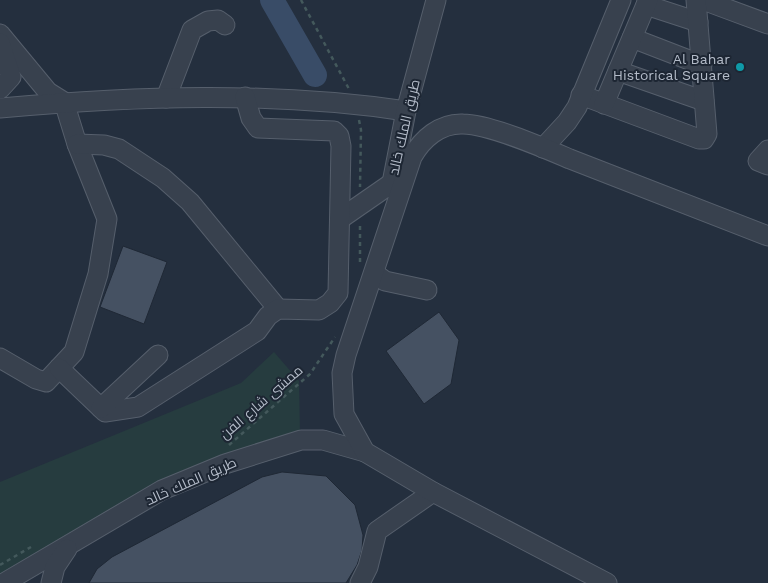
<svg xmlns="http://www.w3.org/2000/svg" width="768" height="583" font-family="'Work Sans',Cairo,sans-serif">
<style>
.green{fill:#263c3f}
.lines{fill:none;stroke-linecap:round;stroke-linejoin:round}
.river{stroke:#394c67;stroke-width:24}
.building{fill:#455162;stroke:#1f2835}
.minor-casing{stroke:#565f6c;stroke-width:21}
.path{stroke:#44595c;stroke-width:2.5;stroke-dasharray:4 4;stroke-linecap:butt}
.minor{stroke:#38414e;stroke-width:19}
.culture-dot{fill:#0f9aa8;stroke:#1d2633;stroke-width:2}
.labels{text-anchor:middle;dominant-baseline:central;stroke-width:4;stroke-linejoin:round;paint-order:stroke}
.poi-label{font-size:14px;fill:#b4bcc9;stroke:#1d2633;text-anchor:end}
.street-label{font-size:14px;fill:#b4bcc9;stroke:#1d2633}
</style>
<rect width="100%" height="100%" fill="#242f3e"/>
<polygon class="green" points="274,352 299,381 300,434 148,489 0,574 0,482 241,383"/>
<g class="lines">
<polyline class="river" points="272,0 315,75"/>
</g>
<g class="building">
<polygon points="123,246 167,262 144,324 100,307"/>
<polygon points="439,312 459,340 451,384 424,404 386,351"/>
<polygon points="282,472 326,476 355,505 363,535 362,550 357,565 346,583 89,583 97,569 112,557 262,477"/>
</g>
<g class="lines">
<g class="minor-casing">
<g id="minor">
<polyline points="703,0 768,24"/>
<polyline points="646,5 698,22"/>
<polyline points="0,34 48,92 64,102 77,144 107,219 98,274 74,352 46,382 36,379 0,358"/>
<polyline points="632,38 702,65"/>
<polyline points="0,43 11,77 0,89"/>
<polyline points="618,71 704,101"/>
<polyline points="581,95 699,139 704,139 707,134 696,0"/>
<polyline points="166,98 192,30 208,21 218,20 225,25"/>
<polyline points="604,104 648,0"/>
<path d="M0 108C135 96 272 91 406 111"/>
<polyline points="77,144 104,145 119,149 163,178 190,202 278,309"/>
<polyline points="543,148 567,122 577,107 621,0"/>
<polyline points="768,150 758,161 768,165"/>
<polyline points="391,188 406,111 436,0"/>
<polyline points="340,219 392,183"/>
<polyline points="374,273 385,281 427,290"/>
<polyline points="59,368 105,412 138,407 257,331 268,316 278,309 319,310 330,303 338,293 341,146 339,136 334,131 258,128 251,118 245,97"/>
<polyline points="101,408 158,355"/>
<polyline points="4,583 162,490 225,464 301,440 323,440 365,452"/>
<polyline points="51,583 55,567 67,549"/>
<polyline points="360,583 368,567 377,531 433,492"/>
<path d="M607 583 433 492 365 452 344 414 342 373 346 355 412 157C422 139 440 123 463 124 489 124 544 148 570 159 636 185 702 211 768 236"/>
</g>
</g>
<g class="path">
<polyline points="301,0 349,89"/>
<polyline points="359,120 361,130 360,187"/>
<polyline points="360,262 360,225"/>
<polyline points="229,445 310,374 335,337"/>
<polyline points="0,565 31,547"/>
</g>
<use href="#minor" class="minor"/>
</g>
<circle class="culture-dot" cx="740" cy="67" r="5"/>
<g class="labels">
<g class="poi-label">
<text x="730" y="59">Al Bahar<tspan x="730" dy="16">Historical Square</tspan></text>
</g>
<g class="street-label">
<text transform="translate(404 127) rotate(-77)">طريق الملك خالد</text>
<text transform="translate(261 402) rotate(-41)">ممشى شارع الفن</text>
<text transform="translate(191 481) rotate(-24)">طريق الملك خالد</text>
</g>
</g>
</svg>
